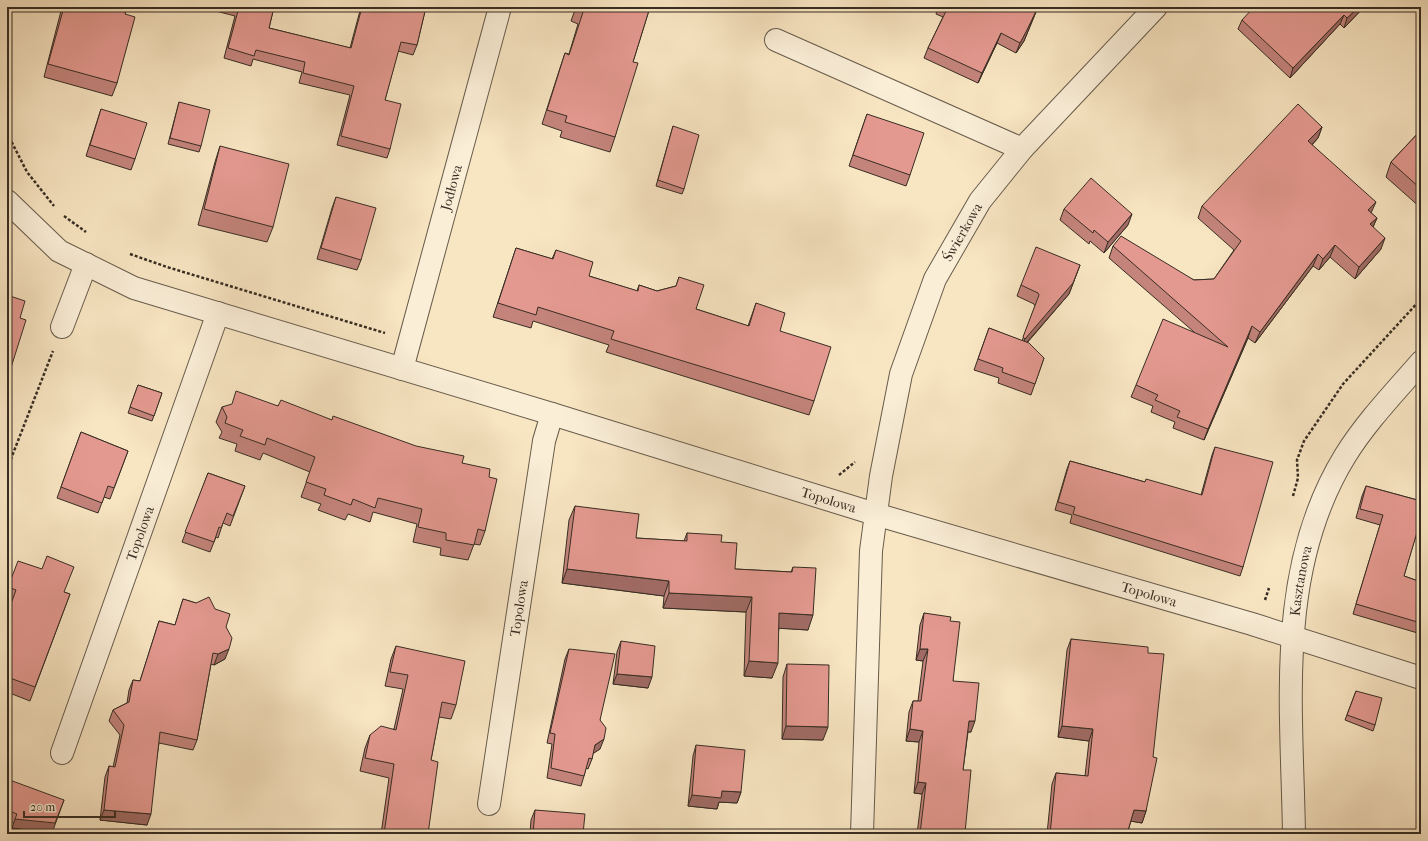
<svg xmlns="http://www.w3.org/2000/svg" width="1428" height="841" font-family="'IM FELL French Canon',serif">
<style>
.lines{fill:none;stroke-linecap:round;stroke-linejoin:round}
.minor-casing{stroke:#675b4b;stroke-width:24}
.path{stroke:#372d23;stroke-width:2.5;stroke-dasharray:3 2;stroke-linecap:butt}
.minor{stroke:#faeed7;stroke-width:22}
.wall{fill:#c4847c;stroke:#372d23}
.shaded-wall{fill:#a06b65;stroke:#372d23}
.building{fill:#e49990;stroke:#372d23}
.labels{text-anchor:middle;dominant-baseline:central;stroke-width:3;stroke-linejoin:round;paint-order:stroke}
.street-label{font-size:14px;fill:#372d23;stroke:#faeed7}
</style>
<rect width="100%" height="100%" fill="#f8e5c2"/>
<filter id="stains"><feTurbulence type="fractalNoise" baseFrequency=".005" numOctaves="4"/><feColorMatrix values="0 0 0 0 .2 0 0 0 0 .09 0 0 0 0 .02 0 0 0 .5 -.17"/></filter>
<radialGradient id="worn" r=".72"><stop offset=".6" stop-color="#630" stop-opacity="0"/><stop offset="1" stop-color="#630" stop-opacity=".3"/></radialGradient>
<g class="lines">
<g class="minor-casing">
<g id="minor">
<polyline points="776,40 1022,149"/>
<path id="s1" d="M7 201 59 251 134 288 552 414 875 514 1252 624 1421 678"/>
<polyline points="62,327 86,264"/>
<path id="s2" d="M402 369 500 7"/>
<path id="s3" d="M62 753 218 313"/>
<path id="s4" d="M489 804 544 441 552 414"/>
<path id="s5" d="M862 834 871 551 881 476 901 374 935 279 980 201 1022 149 1156 7"/>
<path id="s6" d="M1294 834C1292 706 1275 570 1345 456 1366 422 1395 392 1421 362"/>
</g>
</g>
<g class="path">
<polyline points="7,133 27,172 54,206"/>
<polyline points="64,216 86,232"/>
<polyline points="130,254 167,267 385,333"/>
<polyline points="7,469 53,351"/>
<polyline points="839,475 855,462"/>
<polyline points="1293,496 1298,478 1297,460 1304,441 1343,384 1421,299"/>
<polyline points="1265,600 1269,588"/>
</g>
<use href="#minor" class="minor"/>
</g>
<g class="wall">
<polygon points="62,7 127,7 125,14 117,83 112,96 44,77"/>
<polygon points="208,7 274,7 269,28 350,48 361,7 426,7 417,45 413,55 398,51 385,100 390,149 387,158 337,145 350,95 299,83 302,72 253,59 251,66 224,58 235,16 208,9"/>
<polygon points="576,7 650,7 633,62 615,137 610,152 560,137 562,131 542,124 560,68 565,53 569,54 578,24 571,21"/>
<polygon points="938,7 1038,7 1024,41 1016,53 997,43 978,83 924,58 928,48 943,17 936,14"/>
<polygon points="1364,7 1344,28 1340,24 1290,78 1238,29 1242,20"/>
<polygon points="179,102 201,146 199,152 168,144"/>
<polygon points="101,109 135,159 131,170 86,156"/>
<polygon points="867,114 910,175 906,186 849,166"/>
<polygon points="673,126 684,189 682,194 656,186"/>
<polygon points="1322,127 1318,138 1312,145 1371,213 1377,218 1373,227 1381,249 1355,279 1330,257 1319,270 1313,266 1255,343 1248,338 1204,440 1173,428 1175,422 1151,412 1153,406 1131,397 1136,385 1194,332 1109,258 1113,246 1194,280 1214,279 1234,250 1198,218 1202,206"/>
<polygon points="1421,130 1421,208 1386,177 1391,162"/>
<polygon points="220,146 273,227 267,242 198,225 215,162"/>
<polygon points="336,197 361,260 357,270 317,259 332,208"/>
<polygon points="1064,209 1128,225 1104,253 1090,241 1089,244 1060,220"/>
<polygon points="516,248 552,259 556,250 589,276 637,291 639,285 657,291 676,286 679,277 696,309 748,326 756,303 780,331 814,401 809,415 606,352 609,345 533,321 531,328 493,317"/>
<polygon points="1080,265 1069,294 1027,343 1044,358 1031,395 998,383 999,378 974,370 989,328 1022,341 1035,306 1034,304 1017,296 1021,285"/>
<polygon points="7,295 20,318 9,374 7,380"/>
<polygon points="138,385 162,393 152,421 128,413"/>
<polygon points="278,406 332,420 462,463 489,477 485,531 480,545 474,544 468,560 440,555 441,548 413,542 417,524 373,512 370,522 348,514 345,520 318,510 321,504 301,497 310,472 263,453 260,460 235,451 237,444 219,438 222,432 216,422 222,407"/>
<polygon points="81,432 128,451 110,499 104,497 98,513 57,498"/>
<polygon points="1215,447 1243,567 1240,576 1070,523 1072,515 1055,510 1067,469 1070,461 1145,482 1201,495 1212,455"/>
<polygon points="208,473 245,486 230,526 223,523 218,538 216,537 210,552 182,542"/>
<polygon points="1366,486 1421,501 1421,540 1415,538 1404,576 1421,582 1421,634 1353,614 1380,525 1356,518 1362,496"/>
<polygon points="575,506 636,538 684,541 687,533 721,542 735,569 791,572 793,567 808,630 779,628 772,678 744,676 746,612 663,608 664,596 562,583 569,520"/>
<polygon points="8,587 64,592 70,594 30,701 7,692 7,615 11,603 7,602 7,590"/>
<polygon points="183,599 215,609 226,627 225,659 214,665 211,664 197,740 193,750 159,743 147,825 100,820 105,777 109,766 113,767 120,735 109,721 113,710 127,703 129,690 133,680 140,681 159,621 175,625"/>
<polygon points="924,613 950,621 953,681 971,732 968,732 963,770 965,833 974,834 917,834 922,794 914,793 919,742 906,741 909,712 913,701 918,701 923,661 916,660 920,625"/>
<polygon points="1071,639 1148,653 1146,811 1142,823 1131,821 1127,834 1047,834 1052,784 1056,773 1085,776 1089,741 1058,737 1067,650"/>
<polygon points="621,641 648,688 613,684 617,652"/>
<polygon points="396,646 456,705 451,719 439,717 431,760 428,834 381,834 389,778 360,771 365,748 370,735 394,729 403,689 385,686 391,659"/>
<polygon points="569,649 600,720 600,749 593,753 592,759 588,769 586,768 584,776 581,786 547,778 552,744 547,743 565,659"/>
<polygon points="787,664 823,740 782,739 783,677"/>
<polygon points="1356,691 1375,725 1373,731 1345,720"/>
<polygon points="696,745 741,792 737,803 719,802 717,809 688,806 693,756"/>
<polygon points="7,779 52,833 12,828 14,823 7,821"/>
<polygon points="535,810 583,834 530,834 531,820"/>
</g>
<g class="shaded-wall">
<polygon points="1038,7 1024,41 1016,53 1020,43"/>
<polygon points="1359,7 1364,7 1344,28 1347,18"/>
<polygon points="1344,15 1340,24 1290,78 1293,68"/>
<polygon points="1001,33 997,43 978,83 982,73"/>
<polygon points="1322,127 1318,138 1304,153 1308,141"/>
<polygon points="1376,202 1371,213 1368,210"/>
<polygon points="1132,214 1128,225 1104,253 1108,242"/>
<polygon points="1377,218 1372,229 1370,224"/>
<polygon points="1385,238 1381,249 1355,279 1359,267"/>
<polygon points="1335,245 1330,257 1319,270 1323,259"/>
<polygon points="1318,254 1313,266 1255,343 1260,332"/>
<polygon points="1080,265 1069,294 1021,349 1025,339"/>
<polygon points="1252,326 1248,338 1204,440 1208,429"/>
<polygon points="567,569 669,581 664,596 562,583"/>
<polygon points="669,593 752,597 746,612 663,608"/>
<polygon points="779,613 813,615 808,630 774,628"/>
<polygon points="229,649 225,659 214,665 218,654"/>
<polygon points="920,649 928,649 923,661 916,660"/>
<polygon points="749,661 778,663 772,678 744,676"/>
<polygon points="617,674 652,677 648,688 613,684"/>
<polygon points="969,721 975,721 971,732 965,732"/>
<polygon points="786,726 828,727 823,740 782,739"/>
<polygon points="1062,726 1093,729 1089,741 1058,737"/>
<polygon points="910,729 923,731 919,742 906,741"/>
<polygon points="604,739 600,749 591,755 595,745"/>
<polygon points="918,782 926,783 922,794 914,793"/>
<polygon points="722,791 741,792 737,803 719,802 717,809 688,806 692,795"/>
<polygon points="64,800 52,833 12,828 15,819"/>
<polygon points="104,810 151,814 147,825 100,820"/>
<polygon points="1134,810 1146,811 1142,823 1130,821"/>
</g>
<g class="building">
<polygon points="64,7 127,7 125,14 135,17 117,83 48,64"/>
<polygon points="239,7 274,7 269,28 351,48 362,7 426,7 417,45 401,42 385,100 401,104 390,149 341,136 354,86 303,73 305,62 256,50 254,56 228,48"/>
<polygon points="577,7 650,7 633,62 638,63 615,137 565,122 567,116 547,110 565,53 569,55 584,9"/>
<polygon points="947,7 1038,7 1027,30 1020,43 1001,33 982,73 928,48 948,7"/>
<polygon points="1254,7 1359,7 1347,18 1344,15 1293,68 1242,20"/>
<polygon points="179,102 210,110 201,146 170,138"/>
<polygon points="1298,104 1322,127 1308,141 1376,202 1368,210 1377,218 1370,224 1385,238 1359,267 1335,245 1323,259 1318,254 1260,332 1252,326 1208,429 1177,417 1180,411 1155,400 1158,395 1136,385 1163,319 1228,347 1113,246 1121,236 1194,280 1214,279 1241,241 1202,206"/>
<polygon points="101,109 147,123 135,159 90,145"/>
<polygon points="867,114 924,133 910,175 853,155"/>
<polygon points="673,126 699,135 684,189 658,180"/>
<polygon points="1421,130 1421,189 1391,162"/>
<polygon points="220,146 289,164 273,227 204,209"/>
<polygon points="1091,178 1132,214 1108,242 1094,230 1093,233 1064,209"/>
<polygon points="336,197 376,208 361,260 321,248"/>
<polygon points="1036,247 1080,265 1073,283 1025,339 1023,337 1039,295 1038,293 1021,285"/>
<polygon points="516,248 553,259 556,250 593,262 589,276 638,291 639,285 657,291 676,286 679,277 704,285 696,309 749,326 756,303 785,313 780,331 831,347 814,401 611,339 614,331 538,307 536,315 498,303"/>
<polygon points="7,295 25,301 20,318 26,320 9,374 7,373"/>
<polygon points="989,328 1029,343 1044,358 1035,384 1002,372 1003,368 978,359"/>
<polygon points="138,385 162,393 154,416 130,407"/>
<polygon points="236,391 278,406 281,400 332,420 333,416 416,446 464,456 462,463 490,469 489,477 497,479 485,531 478,529 474,545 446,540 446,533 418,527 422,509 378,498 375,508 353,499 351,505 324,495 326,489 306,482 315,457 267,438 265,445 240,436 243,430 225,423 227,417 222,407 232,404"/>
<polygon points="81,432 128,451 114,488 108,486 102,503 61,487"/>
<polygon points="1215,447 1273,462 1243,567 1073,514 1075,507 1058,502 1070,461 1145,482 1146,479 1202,495"/>
<polygon points="208,473 245,486 233,516 227,513 221,528 219,527 214,542 185,532"/>
<polygon points="1366,486 1421,501 1421,529 1418,529 1404,576 1421,582 1421,623 1356,604 1383,515 1360,509"/>
<polygon points="575,506 639,514 636,538 687,541 687,533 722,535 721,542 737,543 735,569 792,572 793,567 816,568 813,615 779,613 778,663 749,661 752,597 669,593 669,581 567,569"/>
<polygon points="47,556 74,567 64,592 70,594 35,687 7,677 7,615 16,590 8,587 18,561 42,569"/>
<polygon points="209,597 215,609 230,614 226,627 232,638 229,649 218,654 213,653 197,740 160,732 151,814 104,810 109,766 115,767 124,725 113,710 129,702 133,680 140,681 159,621 175,625 183,599 196,603"/>
<polygon points="924,613 951,617 950,621 960,622 953,681 979,683 975,721 969,721 963,770 971,770 965,833 974,834 920,834 926,783 918,782 923,731 910,729 913,701 921,701 928,649 920,649"/>
<polygon points="1071,639 1148,647 1148,653 1164,654 1153,757 1157,758 1146,811 1134,810 1127,834 1050,834 1056,773 1088,776 1093,729 1062,726"/>
<polygon points="621,641 655,646 652,677 617,674"/>
<polygon points="396,646 465,661 456,705 442,702 431,760 438,762 428,834 384,834 394,764 365,758 370,735 381,726 396,730 408,675 390,672"/>
<polygon points="569,649 615,654 600,720 606,728 604,739 595,745 592,759 589,758 584,776 551,768 555,734 550,733"/>
<polygon points="787,664 829,665 828,727 786,726"/>
<polygon points="1356,691 1382,698 1375,725 1347,715"/>
<polygon points="696,745 745,750 741,792 722,791 721,798 692,795"/>
<polygon points="7,779 64,800 55,823 15,819 17,814 7,810"/>
<polygon points="535,810 585,814 583,834 533,834"/>
</g>
<g class="labels">
<g class="street-label">
<text stroke="none"><textPath href="#s2" startOffset="188">Jodłowa</textPath></text>
<text stroke="none"><textPath href="#s5" startOffset="618">Świerkowa</textPath></text>
<text stroke="none"><textPath href="#s1" startOffset="882">Topolowa</textPath></text>
<text stroke="none"><textPath href="#s3" startOffset="233">Topolowa</textPath></text>
<text stroke="none"><textPath href="#s6" startOffset="254">Kasztanowa</textPath></text>
<text stroke="none"><textPath href="#s1" startOffset="1216">Topolowa</textPath></text>
<text stroke="none"><textPath href="#s4" startOffset="198">Topolowa</textPath></text>
</g>
</g>
<rect width="1428" height="841" fill="none" stroke="#f8e5c2" stroke-width="24"/>
<rect x="8" y="8" width="1412" height="825" fill="none" stroke="#372d23" stroke-width="2"/>
<rect x="12" y="12" width="1404" height="817" fill="none" stroke="#372d23"/>
<path d="M24 811v6h91v-6" fill="none" stroke="#372d23" stroke-width="2"/>
<text x="30" y="811" font-size="12" fill="#372d23" stroke="#faeed7" stroke-width="3" paint-order="stroke">20 m</text>
<rect width="100%" height="100%" filter="url(#stains)"/>
<rect width="100%" height="100%" fill="url(#worn)"/>
</svg>
